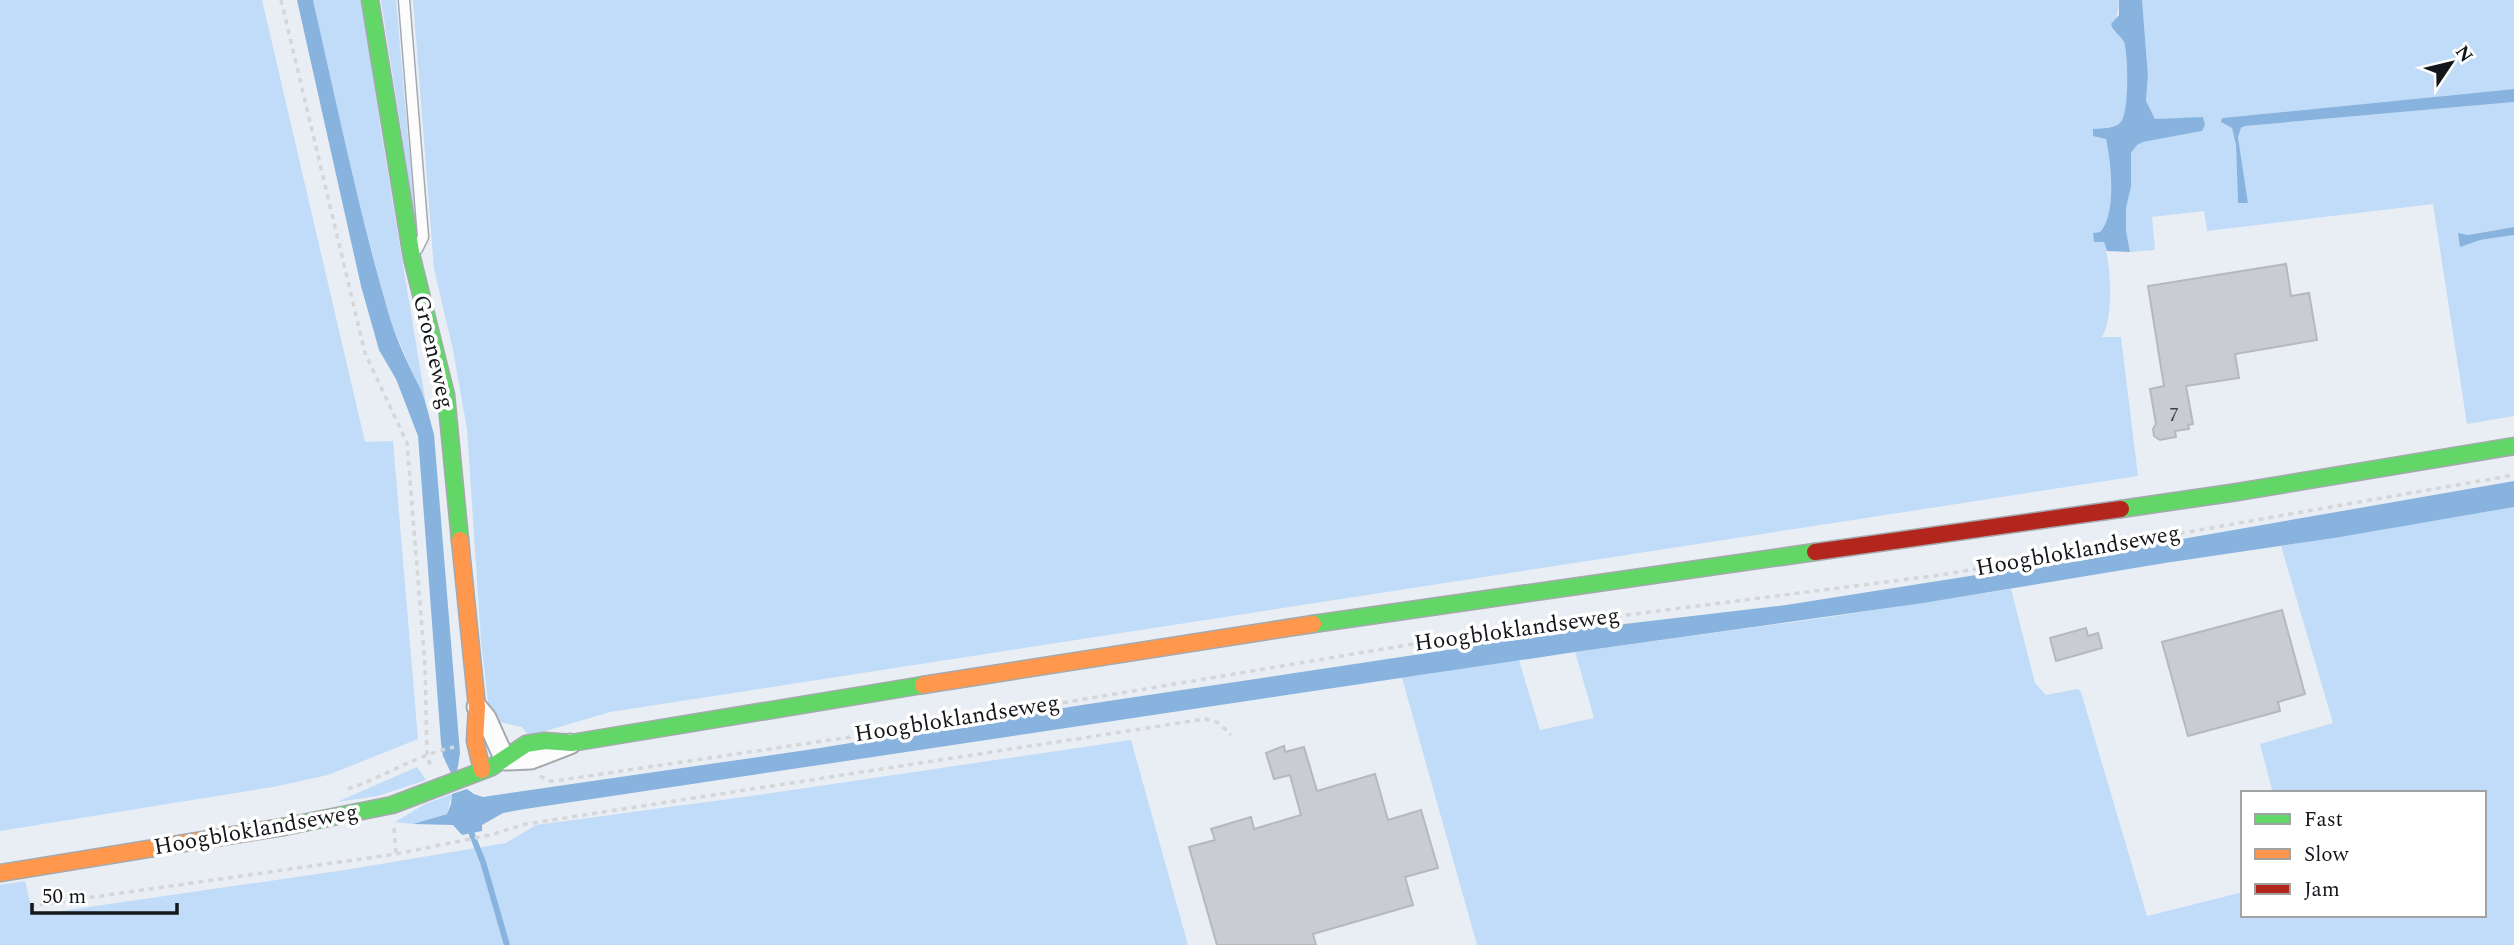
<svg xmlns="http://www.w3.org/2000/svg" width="2514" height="945" font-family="Spectral,serif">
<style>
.green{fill:#c1dcf8}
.water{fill:#88b3df}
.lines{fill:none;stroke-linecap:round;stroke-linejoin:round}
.stream{stroke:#88b3df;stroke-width:6}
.building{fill:#c9cdd2;stroke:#b5b9be;stroke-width:2}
.lane-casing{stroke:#a5a9ae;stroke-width:13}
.street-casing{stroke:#a5a9ae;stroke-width:23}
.fast-casing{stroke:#a5a9ae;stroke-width:19}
.slow-casing{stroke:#a5a9ae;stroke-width:19}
.jam-casing{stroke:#a5a9ae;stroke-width:19}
.path{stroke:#d5d6d8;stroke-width:3.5;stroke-dasharray:5 5;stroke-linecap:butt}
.lane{stroke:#fcfcfd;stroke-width:10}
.street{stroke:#fcfcfd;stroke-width:19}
.fast{stroke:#63d668;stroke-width:16}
.slow{stroke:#ff974d;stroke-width:16}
.jam{stroke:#b3261e;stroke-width:16}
.labels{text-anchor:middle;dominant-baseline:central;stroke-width:7;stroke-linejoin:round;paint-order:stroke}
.number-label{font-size:19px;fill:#404448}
.street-label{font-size:23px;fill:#13161a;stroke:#fff}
</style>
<rect width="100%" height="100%" fill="#e9eef4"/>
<g class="green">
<polygon points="0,0 262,0 365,442 393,441 418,739 328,775 273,787 0,831"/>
<polygon points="313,0 362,0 381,131 426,404 392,325 384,297 355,187"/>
<polygon points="381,0 396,0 416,227"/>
<path d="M413 0H2119C2119 12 2115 19 2113 30 2116 33 2122 38 2124 42 2128 55 2131 114 2120 123 2113 129 2103 128 2094 129L2097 136 2106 139C2111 162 2117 215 2100 232L2093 233 2099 241 2104 242C2111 264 2114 318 2102 337H2121L2138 476 610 712 529 736 522 727 495 721 489 710 481 641 467 429 453 350 434 269Z"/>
<polygon points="2142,0 2514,0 2514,89 2222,118 2224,124 2232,128 2236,145 2238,202 2248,203 2238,137 2241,128 2245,126 2514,102 2514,227 2468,235 2459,234 2461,246 2480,240 2514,235 2514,416 2467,424 2433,204 2207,231 2204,211 2152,217 2155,250 2130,252 2126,231 2126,208 2131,187 2131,153 2136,145 2143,142 2202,131 2178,119 2155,119 2146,102 2148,75"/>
<polygon points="2514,507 2514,945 1477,945 1402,678 1519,660 1540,730 1594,718 1575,652 1830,617 2011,589 2035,683 2046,695 2078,689 2081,692 2147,916 2243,892 2243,915 2484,915 2484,793 2273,793 2260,744 2333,723 2281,546"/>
<polygon points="1131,740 1188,945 0,945 0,885 25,881 33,915 345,870 506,843 536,825 765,794"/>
<polygon points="417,767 426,780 378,796 337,802"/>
<polygon points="452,794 447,814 413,824 395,822 425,804"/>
</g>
<g class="water">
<path d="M297 0H313C337 105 359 212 389 315 396 339 407 362 418 384 426 399 429 418 434 434L460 753 457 772 451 773 443 756 441 743 418 436 396 379 379 350 361 286Z"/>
<path d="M2119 0H2142L2148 75 2146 101 2155 119 2203 117 2205 125 2202 131 2143 142 2137 145 2131 153V187L2126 208V231L2130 252 2107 251 2104 242H2094L2093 233 2100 232C2117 215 2111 162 2106 139L2093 136V129C2102 128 2113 129 2120 123 2130 115 2128 53 2124 42 2120 35 2113 32 2111 24L2119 15Z"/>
<polygon points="2514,89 2514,102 2245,126 2241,128 2238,137 2248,203 2238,203 2236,145 2232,128 2221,122 2222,118"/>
<polygon points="2514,227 2514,235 2480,240 2460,247 2458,233 2468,235"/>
<polygon points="2514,481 2514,507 2334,538 2165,563 1923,603 1575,652 525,809 503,813 482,825 482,831 462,835 453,825 413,824 447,814 451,804 452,794 467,789 474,794 483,797 820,748 1082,705 1434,652 1556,632 1786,605 1976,575"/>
</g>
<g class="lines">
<polyline class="stream" points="469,827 483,862 507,945"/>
</g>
<g class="building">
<polygon points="2286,264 2291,296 2309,293 2317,340 2235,354 2239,378 2186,386 2193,424 2188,425 2189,429 2175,431 2176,437 2160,440 2154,436 2153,429 2156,424 2150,389 2164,386 2148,286"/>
<polygon points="2282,610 2305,694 2278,702 2280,711 2188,736 2162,642"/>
<polygon points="2086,628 2088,636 2098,633 2102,648 2056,661 2050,638"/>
<polygon points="1284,746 1285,752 1304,747 1317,791 1375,774 1388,820 1421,810 1438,868 1405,877 1413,905 1313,934 1316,945 1217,945 1189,847 1215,840 1211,829 1251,817 1254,829 1301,815 1290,775 1274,779 1266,753"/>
</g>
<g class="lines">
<g class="lane-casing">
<polyline id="lane" points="404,0 423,237 417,249"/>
</g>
<g class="street-casing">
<polyline id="street" points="477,707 486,718 505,760 531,759 570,744"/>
</g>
<g class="fast-casing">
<g id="fast">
<polyline points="370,0 412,258 446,395 460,540"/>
<polyline points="2121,509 2231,493 2514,446"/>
<polyline points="1313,624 1815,552"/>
<polyline points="283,827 392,805 492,767 526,744 545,741 571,743 923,685"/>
</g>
</g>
<g class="slow-casing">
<g id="slow">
<polyline points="460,540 477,707 475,741 482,770"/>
<polyline points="923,685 1313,624"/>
<polyline points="0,873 283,827"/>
</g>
</g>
<g class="jam-casing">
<polyline id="jam" points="1815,552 2121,509"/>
</g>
<g class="path">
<polyline points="281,0 365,353 407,443 425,666 427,754 431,768"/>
<polyline points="540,776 550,781 561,780 924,726 1461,636 1941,575 2514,475"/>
<path d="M348 789C384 777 416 755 454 747"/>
<polyline points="394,828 396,854"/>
<polyline points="30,906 396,854 490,835 526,824 1205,719 1219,723 1231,735"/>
</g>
<use href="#lane" class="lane"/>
<use href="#street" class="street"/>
<use href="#fast" class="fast"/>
<use href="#slow" class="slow"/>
<use href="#jam" class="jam"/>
</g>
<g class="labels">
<g class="number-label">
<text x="2174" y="415">7</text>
</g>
<g class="street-label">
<text transform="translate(433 352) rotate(77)">Groeneweg</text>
<text transform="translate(2078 551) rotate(-10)">Hoogbloklandseweg</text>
<text transform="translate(1517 630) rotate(-8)">Hoogbloklandseweg</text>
<text transform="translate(957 719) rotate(-9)">Hoogbloklandseweg</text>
<text transform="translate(256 830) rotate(-10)">Hoogbloklandseweg</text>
</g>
</g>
<rect x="2241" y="791" width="245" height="126" fill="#ffffff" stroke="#a1a2a3" stroke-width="2"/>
<rect x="2255" y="814" width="35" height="10" fill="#63d668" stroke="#a1a2a3" stroke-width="2"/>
<text x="2304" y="826" font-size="21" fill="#13161a">Fast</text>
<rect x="2255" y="849" width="35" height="10" fill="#ff974d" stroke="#a1a2a3" stroke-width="2"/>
<text x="2304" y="861" font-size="21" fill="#13161a">Slow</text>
<rect x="2255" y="884" width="35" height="10" fill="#b3261e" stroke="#a1a2a3" stroke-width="2"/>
<text x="2304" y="896" font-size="21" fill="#13161a">Jam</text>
<g transform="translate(2451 63) rotate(55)" stroke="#ffffff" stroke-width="5" paint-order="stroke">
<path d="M0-5L12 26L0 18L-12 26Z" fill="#13161a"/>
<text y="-10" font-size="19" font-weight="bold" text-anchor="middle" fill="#13161a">N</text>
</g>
<path d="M32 903v10h145v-10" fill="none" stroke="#13161a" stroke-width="3.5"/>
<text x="42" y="903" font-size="21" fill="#13161a" stroke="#ffffff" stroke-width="5" paint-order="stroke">50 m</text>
</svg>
